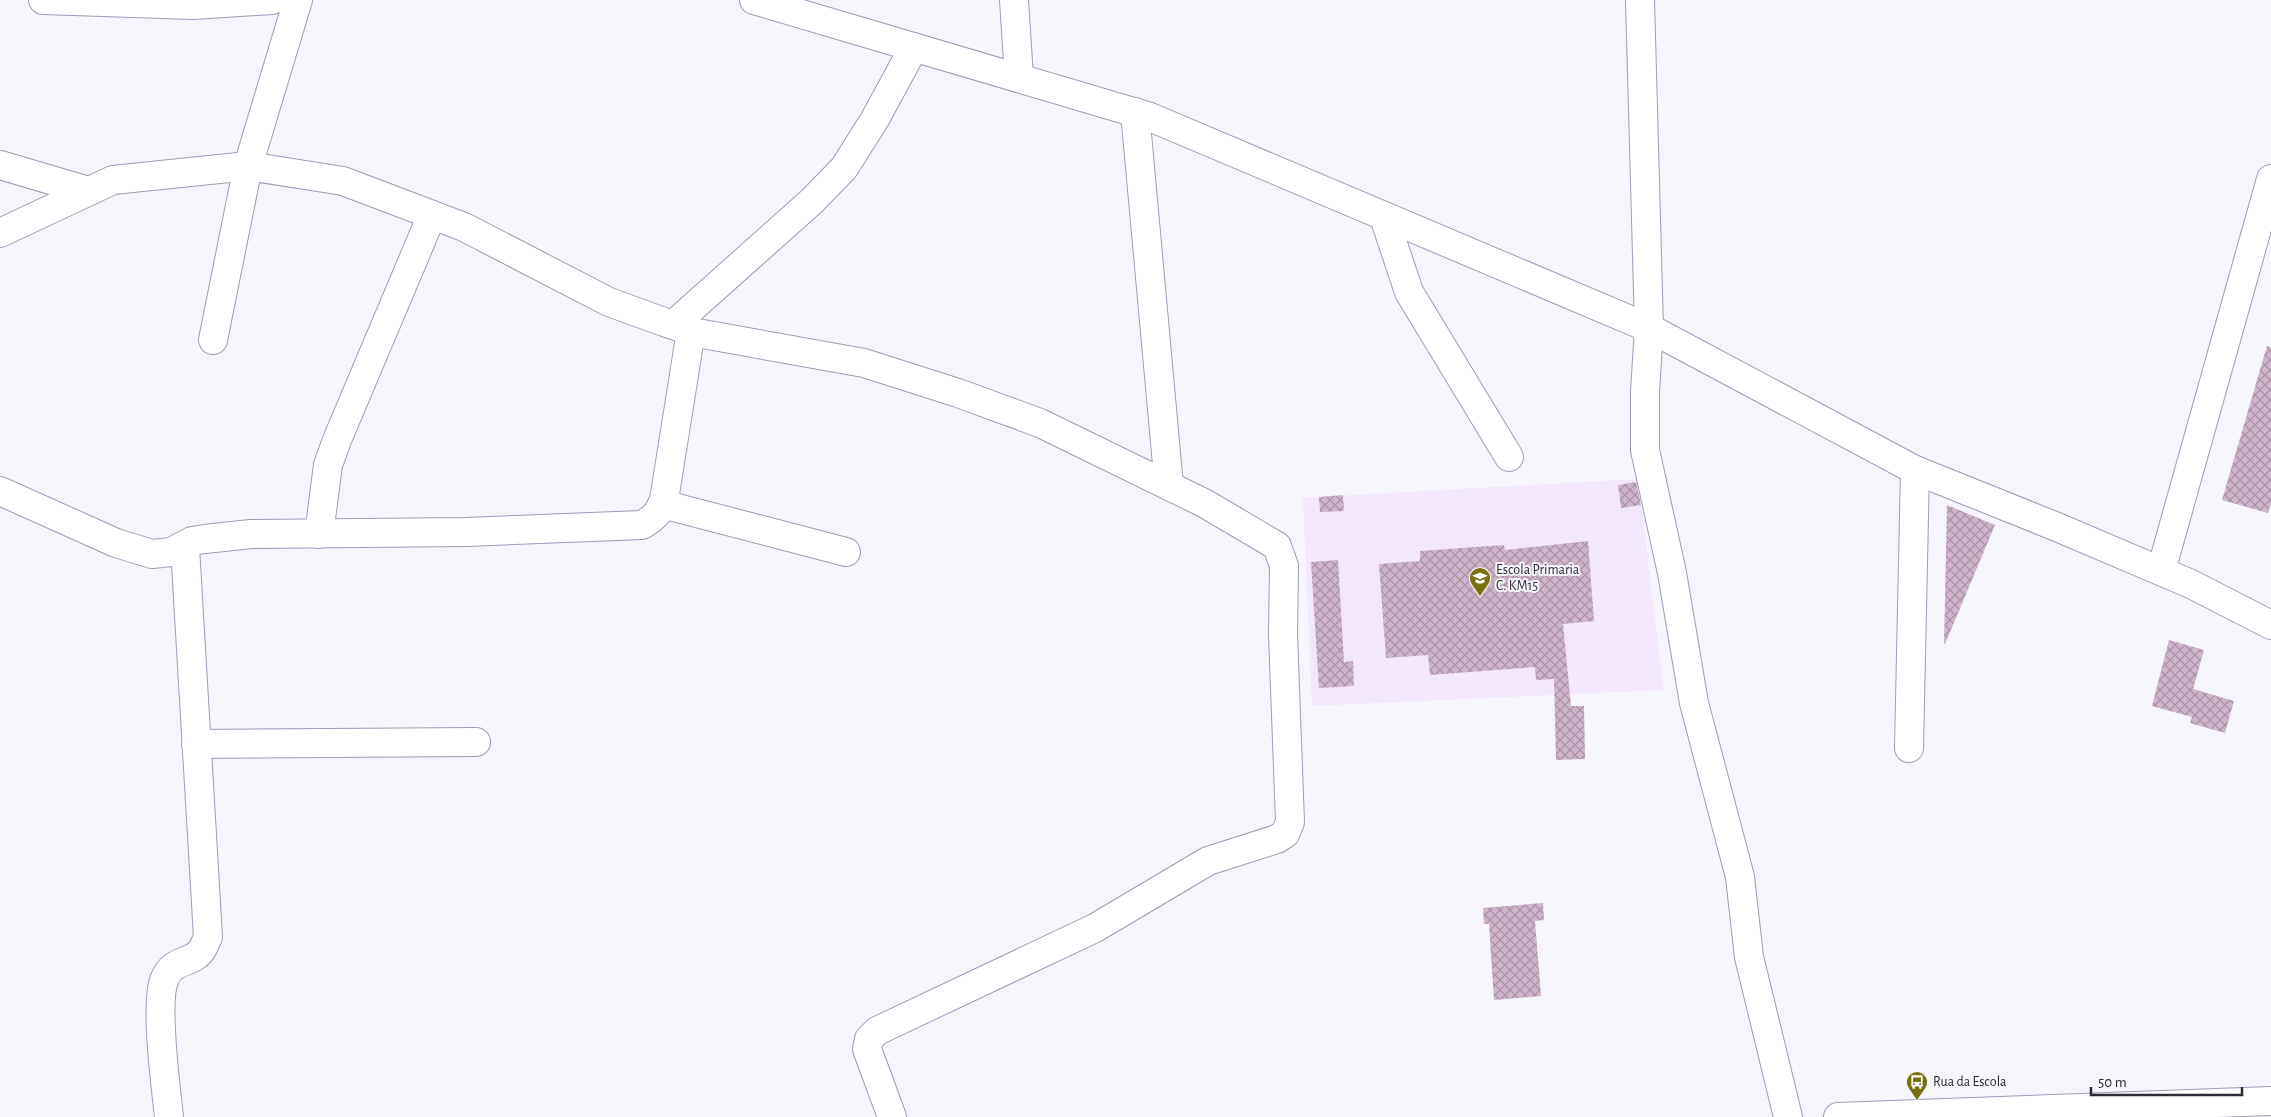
<svg xmlns="http://www.w3.org/2000/svg" width="2271" height="1117" font-family="'Alegreya Sans',sans-serif">
<style>
.education{fill:#f2e7fc}
.building{fill:url(#building-cross-hatch)}
.lines{fill:none;stroke-linecap:round;stroke-linejoin:round}
.minor-casing{stroke:#a09ab8;stroke-width:30}
.minor{stroke:#fff;stroke-width:28}
.labels{text-anchor:middle;dominant-baseline:central;stroke-width:4;stroke-linejoin:round;paint-order:stroke}
.poi-label{font-size:14px;fill:#2e2b37;stroke:#f6f5fb;text-anchor:start}
</style>
<defs>
<pattern id="building-cross-hatch" width="8" height="8" patternUnits="userSpaceOnUse" patternTransform="scale(1.25)"><rect width="8" height="8" fill="#cfb4cc"/><path d="M0 0l8 8M0 8l8-8" fill="none" stroke="#a893a6"/></pattern>
</defs>
<rect width="100%" height="100%" fill="#f6f5fb"/>
<polygon class="education" points="1638,479 1664,690 1312,706 1303,498"/>
<g class="building">
<polygon points="2267,346 2271,347 2271,503 2268,513 2222,500"/>
<polygon points="1636,482 1641,505 1621,508 1618,485"/>
<polygon points="1343,495 1344,511 1320,512 1319,497"/>
<polygon points="1947,505 1995,525 1945,644 1944,644"/>
<polygon points="1588,541 1594,621 1563,624 1571,706 1584,706 1585,759 1556,760 1554,679 1536,680 1535,667 1430,675 1428,655 1386,658 1379,564 1420,561 1420,551 1504,545 1505,550"/>
<polygon points="1338,560 1344,662 1353,661 1354,686 1319,688 1311,562"/>
<polygon points="2169,640 2204,650 2193,689 2234,701 2225,733 2190,723 2192,717 2152,706"/>
<polygon points="1543,903 1544,920 1535,921 1541,996 1494,1000 1489,924 1484,924 1483,908"/>
</g>
<g class="lines">
<g class="minor-casing">
<g id="minor">
<polyline points="43,0 193,5 272,0"/>
<polyline points="754,0 1150,117 1649,328 1915,470 2057,527 2191,584 2271,625"/>
<polyline points="1014,0 1019,77"/>
<polyline points="1640,0 1649,328 1645,392 1645,450 1672,573 1694,703 1740,877 1749,957 1788,1117"/>
<polyline points="1135,112 1169,486"/>
<polyline points="0,165 88,191"/>
<polyline points="1384,217 1409,292 1509,457"/>
<polyline points="0,233 113,180 248,166 343,181 464,227 609,302 664,322 697,333 864,363 958,393 1040,423 1204,503 1277,546 1284,566 1283,634 1290,822 1285,834 1277,839 1208,861 1095,928 877,1031 869,1039 867,1049 892,1117"/>
<polyline points="673,325 812,201 844,168 875,119 914,47"/>
<polyline points="213,340 248,166 298,0"/>
<path d="M0 491 116 543 152 554 171 552 192 541 205 539 251 534 466 532 642 525C654 518 659 513 664 500L691 331"/>
<polyline points="662,504 846,552"/>
<polyline points="319,534 328,465 337,440 432,215"/>
<polyline points="2161,571 2271,179"/>
<polyline points="196,744 476,742"/>
<polyline points="1909,748 1915,470"/>
<path d="M169 1117C166 1088 154 1001 165 978 173 959 191 964 201 951 204 947 206 941 208 937L185 547"/>
<polyline points="1838,1117 2271,1101"/>
</g>
</g>
<use href="#minor" class="minor"/>
</g>
<defs>
<g id="school-pin" transform="scale(1.125)"><path d="M0 17L-7.5 6A9.5 9.5 0 1 1 7.5 6Z" fill="#797010" stroke="#f6f5fb"/><path d="M0-5L7-2L0 1L-7-2ZM-4 1L0 2.5L4 1V4Q0 6-4 4Z" fill="#fff"/></g>
<g id="bus-pin" transform="scale(1.125)"><path d="M0 17L-7.5 6A9.5 9.5 0 1 1 7.5 6Z" fill="#797010" stroke="#f6f5fb"/><path d="M-5-6H5V4H4V6H2V4H-2V6H-4V4H-5ZM-3.5-4V0h7V-4ZM-3.5 1.2v1.5H-2V1.2ZM2 1.2v1.5H3.5V1.2Z" fill="#fff"/></g>
</defs>
<g fill-rule="evenodd">
<use href="#school-pin" x="1480" y="578"/>
<use href="#bus-pin" x="1917" y="1082"/>
</g>
<g class="labels">
<g class="poi-label">
<text x="1496" y="570">Escola Primaria<tspan x="1496" dy="16">C. KM15</tspan></text>
<text x="1933" y="1082">Rua da Escola</text>
</g>
</g>
<path d="M2091 1087v8h151v-8" fill="none" stroke="#2e2b37" stroke-width="2.5"/>
<text x="2098" y="1087" font-size="15" fill="#2e2b37" stroke="#f6f5fb" stroke-width="4" paint-order="stroke">50 m</text>
</svg>
